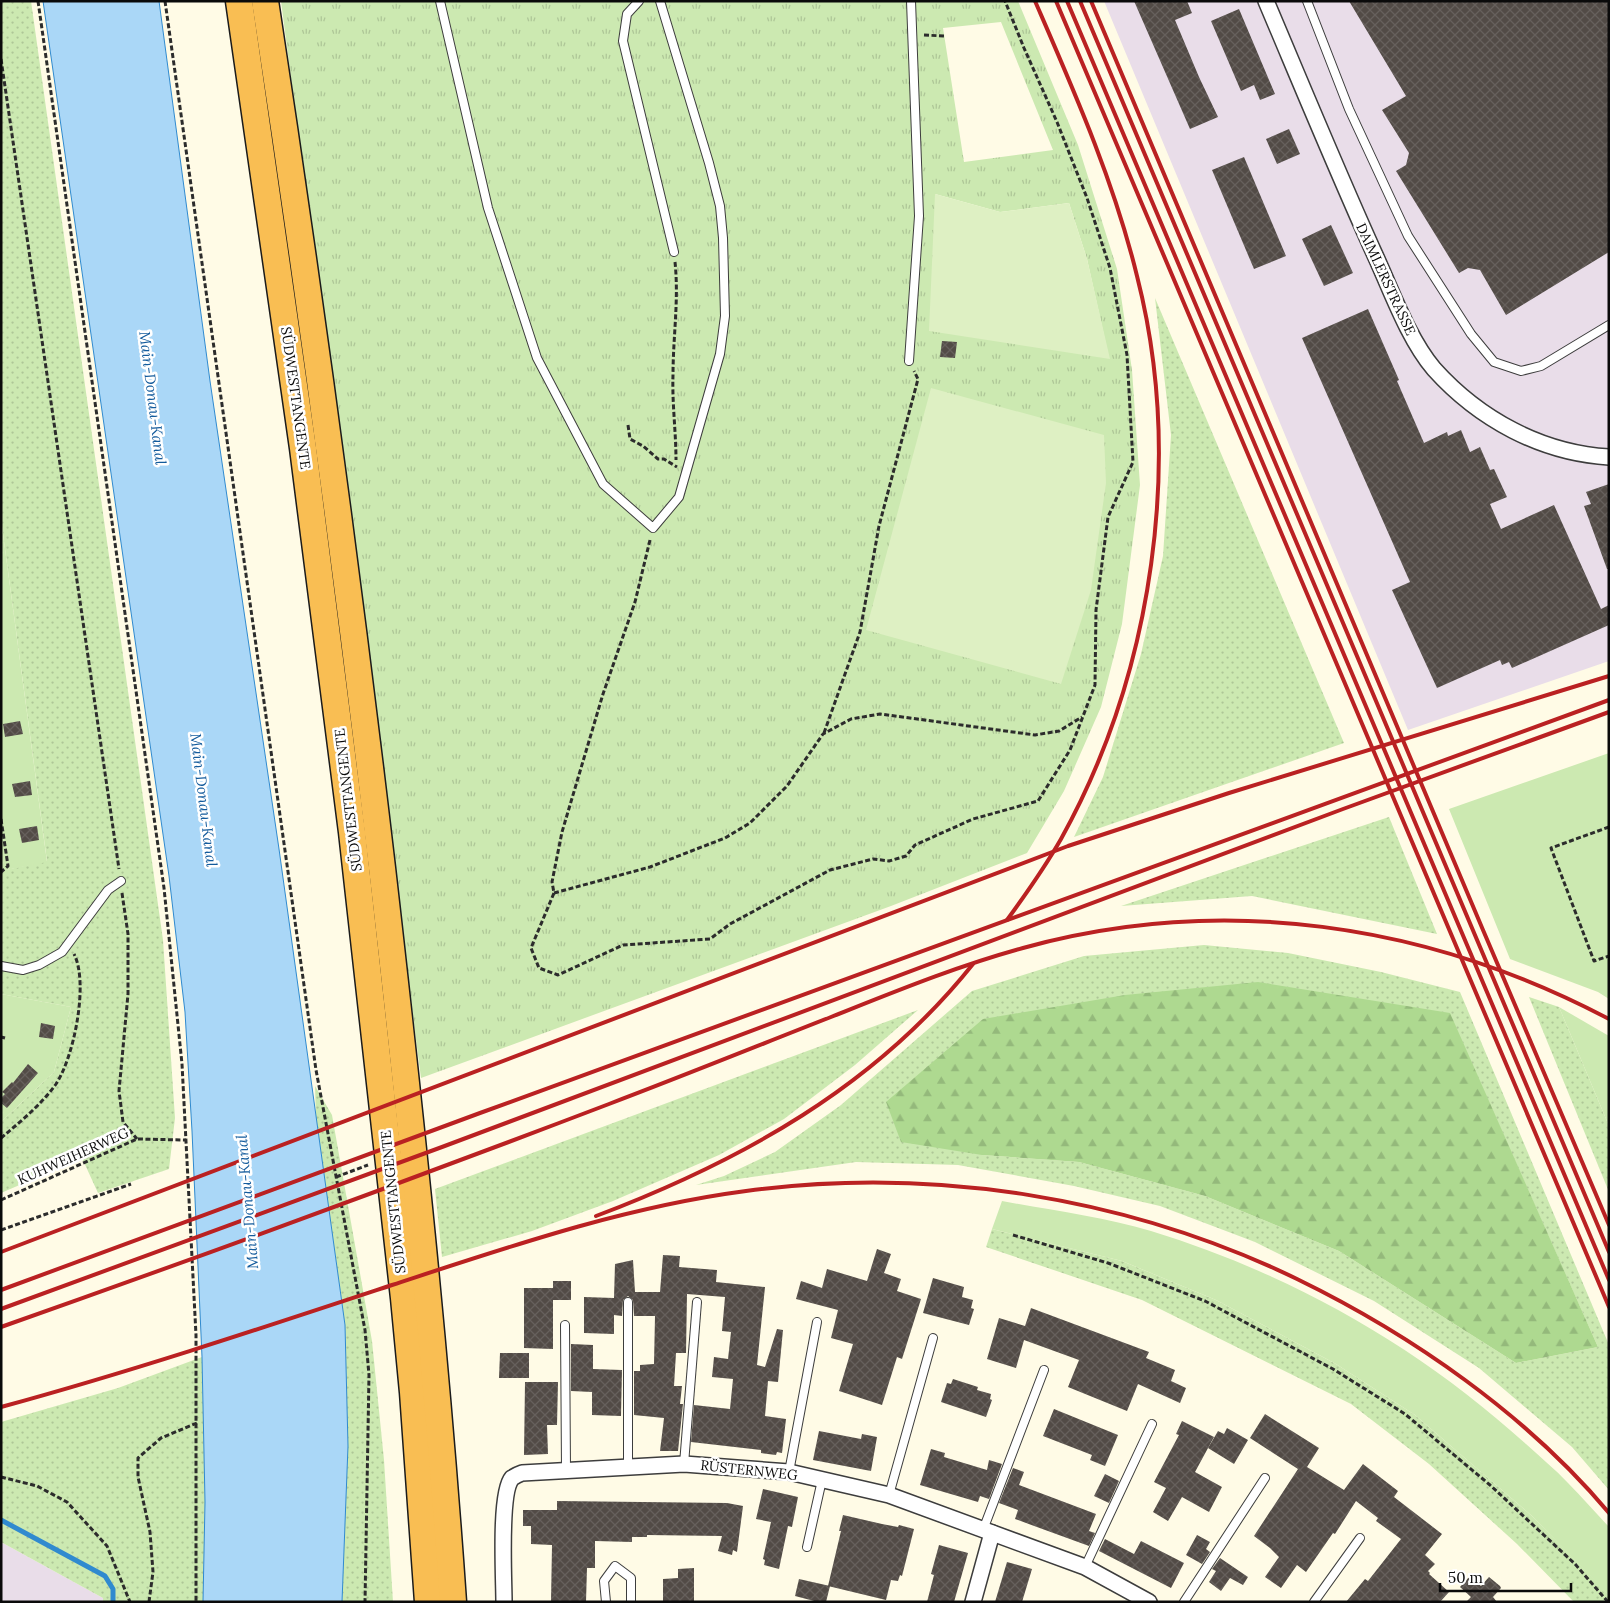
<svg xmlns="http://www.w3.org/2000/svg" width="1610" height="1603" font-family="Lora,serif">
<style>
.industrial{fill:#e9dde9}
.grass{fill:url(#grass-dots);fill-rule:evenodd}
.forest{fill:url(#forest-firs)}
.park{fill:url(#park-tufts);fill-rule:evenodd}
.garden{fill:#cce9b1}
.pitch{fill:#def0c3}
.water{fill:#aad7f7;stroke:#308acf}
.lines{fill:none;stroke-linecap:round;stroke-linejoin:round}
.stream{stroke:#308acf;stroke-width:5}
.building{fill:url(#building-cross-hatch)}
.service-casing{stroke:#3d3d3d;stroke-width:10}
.minor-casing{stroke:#3d3d3d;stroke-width:18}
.trunk-casing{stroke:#1b1b1b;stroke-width:29}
.path{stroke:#2c2c2c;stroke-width:3;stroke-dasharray:5 2.5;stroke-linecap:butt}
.service{stroke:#fff;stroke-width:8}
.minor{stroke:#fff;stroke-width:15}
.trunk{stroke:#f9be53;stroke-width:26}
.rail{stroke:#ba2122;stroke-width:4}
.labels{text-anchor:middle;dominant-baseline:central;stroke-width:5;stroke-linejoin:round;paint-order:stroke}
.street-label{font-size:14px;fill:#0a0a0a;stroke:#fff}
.water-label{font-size:15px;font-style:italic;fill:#135b9c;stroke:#fff}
</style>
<defs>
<pattern id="grass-dots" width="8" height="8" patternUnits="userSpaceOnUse" patternTransform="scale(1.25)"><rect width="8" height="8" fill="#cce9b1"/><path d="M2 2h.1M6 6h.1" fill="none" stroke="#aec697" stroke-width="1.8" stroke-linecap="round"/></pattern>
<pattern id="forest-firs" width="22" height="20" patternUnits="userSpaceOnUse" patternTransform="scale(1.25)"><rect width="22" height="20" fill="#aed990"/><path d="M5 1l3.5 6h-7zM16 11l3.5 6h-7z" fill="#94b97b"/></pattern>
<pattern id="park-tufts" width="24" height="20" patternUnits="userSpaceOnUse" patternTransform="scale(1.25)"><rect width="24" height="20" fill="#cce9b1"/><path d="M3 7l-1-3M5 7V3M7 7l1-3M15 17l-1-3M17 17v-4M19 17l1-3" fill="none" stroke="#aec697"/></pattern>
<pattern id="building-cross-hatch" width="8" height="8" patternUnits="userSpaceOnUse" patternTransform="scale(1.25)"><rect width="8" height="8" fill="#524b46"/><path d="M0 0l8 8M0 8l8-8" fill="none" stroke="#66605c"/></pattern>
</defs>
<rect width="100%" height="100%" fill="#fffbe6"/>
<g class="industrial">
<polygon points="1104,1 1609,1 1609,661 1408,730"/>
<polygon points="1,1542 103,1598 103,1602 1,1602"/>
</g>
<g class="grass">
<polygon points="1,1 31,1 163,940 175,1118 169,1169 98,1193 82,1158 1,1193 1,1122 54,1072 71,1007 1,994 1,871 47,861 1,519"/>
<polygon points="1155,298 1344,743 1074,837 1103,777 1141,654 1163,556 1171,435"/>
<polygon points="1389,817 1437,934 1252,896 1121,906"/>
<path d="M1204 945 1288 953 1381 972 1460 992 1609 1345V1490L1572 1447 1479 1368 1374 1301 1255 1242 1160 1206 1074 1186 958 1165 856 1162 696 1185 724 1176 775 1152 841 1105 972 991 1084 956ZM1449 1013 1598 1347 1516 1363 1339 1251 1205 1196 1079 1162 982 1155Z"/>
<polygon points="1529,997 1559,1007 1609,1126 1609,1192"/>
<polygon points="918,1010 855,1065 784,1119 719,1155 613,1201 532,1231 442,1257 435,1189"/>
<polygon points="315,1086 332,1115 372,1341 384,1460 393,1602 342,1602 348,1446 345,1325 316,1118"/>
<polygon points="992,1229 1122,1261 1216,1300 1336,1364 1415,1415 1532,1516 1601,1586 1609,1595 1609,1602 1574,1602 1517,1544 1429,1464 1351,1404 1142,1300 986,1247"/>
<polygon points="202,1357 205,1502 203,1602 103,1602 103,1598 1,1542 1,1422 118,1388"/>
</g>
<polygon class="forest" points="1258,982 1450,1013 1598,1347 1516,1363 1339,1251 1205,1196 1079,1162 982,1155 901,1142 886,1102 983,1019 1125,995"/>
<path class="park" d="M281 1H1018L1078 145 1117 269 1132 370 1140 485 1122 624 1101 707 1064 791 1027 853 891 906 421 1078ZM1001 22 1053 150 964 162 943 28ZM935 194 1000 212 1069 203 1087 259 1109 358Z"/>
<g class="garden">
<polygon points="1,519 47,862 1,871"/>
<polygon points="1609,753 1609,999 1598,992 1510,959 1449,809"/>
<polygon points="1,994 71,1007 54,1072 1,1122"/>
<polygon points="1559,1007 1609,1036 1609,1126"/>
<path d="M1002 1201C1050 1210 1104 1217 1151 1231 1291 1274 1418 1346 1526 1444 1540 1457 1555 1469 1568 1483 1582 1497 1595 1512 1609 1527V1595L1532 1516 1415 1415 1336 1364 1216 1300 1122 1261 992 1229Z"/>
</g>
<g class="pitch">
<polygon points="935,194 1000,212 1069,203 1087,259 1110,359 929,331"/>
<polygon points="931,388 1104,435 1106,483 1091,590 1061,684 866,630"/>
</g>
<polygon class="water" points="43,1 159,1 210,381 279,849 345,1325 348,1446 342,1602 203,1602 205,1502 202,1357 192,1131 185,1012 169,876"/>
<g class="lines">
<polyline class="stream" points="1,1520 105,1576 113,1589 113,1602"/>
</g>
<g class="building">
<polygon points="1134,1 1187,1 1192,13 1175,20 1199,77 1218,117 1190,129"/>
<polygon points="1349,1 1609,1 1609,252 1506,315 1480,270 1468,268 1459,273 1396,171 1406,165 1409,153 1382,110 1406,96"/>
<polygon points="1239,9 1275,94 1260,100 1254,85 1241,91 1211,21"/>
<polygon points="1289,129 1300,154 1277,164 1266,139"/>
<polygon points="1244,157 1286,256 1254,269 1212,170"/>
<polygon points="1331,225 1353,273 1324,286 1302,239"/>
<polygon points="1368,309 1399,380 1397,381 1424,443 1447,432 1448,436 1461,430 1470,452 1480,447 1490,470 1494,469 1507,497 1490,504 1501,529 1554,505 1601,609 1609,605 1609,625 1512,668 1509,662 1502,665 1500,660 1437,688 1392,590 1410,582 1302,338"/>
<polygon points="942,341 957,342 955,358 940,357"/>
<polygon points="1609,484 1609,569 1607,569 1584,506 1591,504 1586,492"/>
<polygon points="20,721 23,734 5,737 3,724"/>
<polygon points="30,781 32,795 15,797 12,784"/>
<polygon points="37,826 39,840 22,843 19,829"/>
<polygon points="41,1023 55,1026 53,1039 39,1037"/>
<polygon points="28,1064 38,1073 7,1108 1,1103 1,1098 5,1094 2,1092 12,1082 13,1083"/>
<polygon points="877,1249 891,1254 884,1273 901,1279 897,1291 921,1299 902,1359 897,1357 882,1405 839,1391 853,1344 831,1338 838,1310 796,1299 801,1281 822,1288 827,1269 867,1281"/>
<polygon points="663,1255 680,1256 679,1267 717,1270 716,1282 765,1287 757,1365 765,1367 777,1329 783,1330 778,1382 768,1381 765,1416 786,1419 782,1453 777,1452 776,1455 761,1453 761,1450 691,1442 694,1405 730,1409 733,1379 712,1377 714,1357 728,1359 731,1332 722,1331 725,1297 687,1294 686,1353 676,1353 674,1386 682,1386 680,1404 683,1404 678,1451 660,1451 664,1418 634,1415 634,1371 640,1371 640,1365 654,1364 655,1316 634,1316 633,1300 628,1296 623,1300 622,1316 614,1315 614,1334 584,1333 584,1297 614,1298 615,1264 633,1260 635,1292 660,1292"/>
<polygon points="933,1278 964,1287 962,1297 973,1300 971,1308 974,1309 969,1325 923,1313"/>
<rect x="553" y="1281" width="18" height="19"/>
<polygon points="524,1288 553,1288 553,1349 524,1348"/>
<polygon points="1031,1308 1149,1352 1146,1358 1175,1370 1171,1381 1186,1388 1180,1403 1138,1384 1127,1411 1068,1387 1079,1360 1024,1340 1016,1368 987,1359 999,1318 1025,1326"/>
<polygon points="571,1344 593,1345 593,1369 622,1370 621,1416 592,1415 592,1392 571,1391"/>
<polygon points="500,1353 529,1353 529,1378 499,1378"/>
<polygon points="953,1379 978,1387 977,1390 991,1394 990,1399 992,1400 986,1417 941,1402 947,1383 951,1384"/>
<polygon points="525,1382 558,1382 557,1425 547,1425 548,1454 524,1455"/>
<polygon points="1054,1409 1118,1435 1105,1466 1090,1460 1092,1455 1043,1436"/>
<polygon points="1265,1414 1319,1448 1307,1467 1344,1490 1363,1464 1398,1491 1394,1497 1442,1534 1425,1555 1435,1564 1428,1571 1430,1573 1429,1574 1449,1592 1440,1602 1346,1602 1365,1579 1368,1581 1401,1539 1376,1521 1378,1518 1356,1501 1335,1534 1333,1533 1306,1572 1297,1565 1281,1588 1265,1577 1279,1557 1270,1548 1254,1536 1298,1469 1250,1438"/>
<polygon points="1182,1421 1214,1437 1195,1472 1222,1487 1209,1512 1182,1497 1168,1521 1153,1512 1166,1488 1154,1482 1179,1435 1176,1434"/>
<polygon points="1227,1428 1248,1440 1234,1464 1208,1448 1218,1431 1224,1434"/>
<polygon points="819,1431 861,1439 862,1434 877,1437 871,1471 813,1460"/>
<polygon points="931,1449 945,1453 944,1457 987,1470 989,1460 1002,1464 989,1499 980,1496 978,1502 920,1485"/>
<polygon points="1013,1468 1024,1472 1019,1485 1096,1514 1089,1531 1095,1533 1089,1546 1015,1519 1018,1510 999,1503"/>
<polygon points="1105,1474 1119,1481 1109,1503 1094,1496"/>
<polygon points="763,1489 798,1497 792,1527 788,1526 779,1569 764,1565 765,1560 763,1559 771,1522 756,1519"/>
<polygon points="557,1501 727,1503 743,1506 737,1552 733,1550 732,1555 718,1551 722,1536 647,1535 647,1537 632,1537 632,1542 595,1541 595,1568 587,1568 586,1602 551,1602 552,1545 531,1544 531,1526 523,1526 523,1510 557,1510"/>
<polygon points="843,1515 882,1524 898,1527 899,1525 914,1529 902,1576 900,1575 898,1581 891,1580 886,1600 828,1586 841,1531 839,1531"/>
<polygon points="1197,1535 1210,1542 1206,1549 1210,1552 1202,1564 1186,1555"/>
<polygon points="1105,1539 1134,1554 1141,1541 1184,1563 1171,1588 1099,1551"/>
<polygon points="939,1545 968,1553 954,1602 927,1602 934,1575 931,1574"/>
<polygon points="1220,1558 1248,1577 1243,1585 1230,1578 1221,1591 1209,1582 1216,1571 1212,1569"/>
<polygon points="1007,1562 1032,1569 1022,1602 995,1602"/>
<polygon points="694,1568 694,1602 663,1602 663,1579 678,1578 678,1569"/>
<polygon points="1470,1576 1481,1586 1489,1577 1500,1586 1501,1588 1493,1597 1497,1602 1466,1602 1471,1597 1460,1587"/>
<polygon points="799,1579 830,1586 826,1602 818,1602 795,1596"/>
</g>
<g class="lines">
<g class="service-casing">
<g id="service">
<polyline points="440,1 488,208 537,358 603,484 653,528 679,497 720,354 725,316 723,238 720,206 709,163 660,1"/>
<polyline points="639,1 627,14 623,41 674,252"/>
<polyline points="1307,1 1349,109 1408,236 1471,334 1494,362 1521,371 1541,366 1609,325"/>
<polyline points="909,361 919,216 911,1"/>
<polyline points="1,966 23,970 39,965 62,952 108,890 121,881"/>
<polyline points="628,1302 628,1466"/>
<polyline points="565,1325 566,1470"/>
<polyline points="684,1464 697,1302"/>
<polyline points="789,1472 817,1322"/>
<polyline points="889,1495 933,1338"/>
<polyline points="983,1530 1044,1370"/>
<polyline points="807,1547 822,1480"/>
<polyline points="1085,1567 1152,1424"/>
<polyline points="606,1602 604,1581 615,1566 631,1578 631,1602"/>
<polyline points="1184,1602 1265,1478"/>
<polyline points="1314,1602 1360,1538"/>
</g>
</g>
<g class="minor-casing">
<g id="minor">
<path d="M1266 1C1302 86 1337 171 1375 255 1392 292 1408 338 1434 369 1479 419 1541 453 1609 457"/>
<path d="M504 1602C504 1579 499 1493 512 1478 515 1476 519 1474 522 1473L684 1464 789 1472 889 1495 1085 1567 1149 1602"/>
<polyline points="973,1602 992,1533"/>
</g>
</g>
<g class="trunk-casing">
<g id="trunk">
<polyline points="239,1 303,448 352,832 404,1298 413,1392 428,1602"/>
<path d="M265 1C309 289 348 579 382 868 410 1112 436 1356 453 1602"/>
</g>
</g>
<g class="path">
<polyline points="38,1 164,888 182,1064 196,1335 196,1602"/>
<polyline points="165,1 316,1070 365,1330 369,1375 365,1602"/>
<polyline points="924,35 944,36"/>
<polyline points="1,59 119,869"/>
<path d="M675 262C679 300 673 337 673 375 672 403 676 432 676 460"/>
<polyline points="628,425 630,439 643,446 658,459 664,459 677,467"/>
<polyline points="650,540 635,602 603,694 562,832 552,882 554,893 531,948 539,968 558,975 623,945 710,939 730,924 830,870 873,859 889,861 906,856 915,845 973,819 1038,801 1070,750 1095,685 1096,610 1108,517 1133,462 1127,355 1110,268 1087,198 1057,122 1024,48 1005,1"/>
<polyline points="824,733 860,632 879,526 918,379 914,371"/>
<polyline points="1,819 8,866 1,872"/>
<polyline points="1609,827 1551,848 1594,961 1609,956"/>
<polyline points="122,893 128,934 128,994 119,1091 123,1122 137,1139"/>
<polyline points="554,893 650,867 725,838 750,823 787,786 823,734 851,719 880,714 1035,735 1059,731 1082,717"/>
<polyline points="1,1037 5,1038"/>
<path d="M1 1138C20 1122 41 1105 56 1084 74 1057 89 983 74 954"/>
<polyline points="336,1177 368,1165"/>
<polyline points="1,1200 137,1139 186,1140"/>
<polyline points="1,1230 131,1184"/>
<polyline points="1013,1235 1108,1263 1205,1301 1333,1369 1405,1414 1490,1485 1575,1564 1608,1602"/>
<polyline points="1,1477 37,1486 67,1502 107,1546 130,1602"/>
<polyline points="149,1602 153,1572 150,1532 138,1477 138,1458 161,1438 197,1423"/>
</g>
<use href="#service" class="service"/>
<use href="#minor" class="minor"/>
<use href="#trunk" class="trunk"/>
<g class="rail">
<polyline points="1056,1 1609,1307"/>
<polyline points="1067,1 1609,1280"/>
<polyline points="1080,1 1609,1252"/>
<polyline points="1091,1 1483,930 1609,1225"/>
<path d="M1007 920C1026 894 1045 867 1061 839 1153 673 1184 460 1137 276 1114 181 1074 91 1035 1"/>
<path d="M596 1216C741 1161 875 1087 973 964"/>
<polyline points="1,1252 1068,846 1229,793 1609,676"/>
<polyline points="1,1290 480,1113 1609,700"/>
<polyline points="1,1309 442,1147 1343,809 1609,712"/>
<path d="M1 1327C205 1255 407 1181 609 1104 683 1076 757 1046 831 1017 894 992 957 966 1023 948 1222 893 1427 923 1609 1019"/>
<path d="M1 1407C133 1371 262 1328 392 1285 508 1247 624 1207 746 1191 932 1166 1128 1197 1297 1279 1412 1335 1527 1415 1609 1513"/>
</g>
</g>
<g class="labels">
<g class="street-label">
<text transform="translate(1386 279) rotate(65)">DAIMLERSTRASSE</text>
<text transform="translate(296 398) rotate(82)">SÜDWESTTANGENTE</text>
<text transform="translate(348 800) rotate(-97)">SÜDWESTTANGENTE</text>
<text transform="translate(73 1156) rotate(-24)">KUHWEIHERWEG</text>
<text transform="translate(393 1202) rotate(-96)">SÜDWESTTANGENTE</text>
<text transform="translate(749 1470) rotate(6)">RÜSTERNWEG</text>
</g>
<g class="water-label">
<text transform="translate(153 398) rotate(83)">Main-Donau-Kanal</text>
<text transform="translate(204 800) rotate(83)">Main-Donau-Kanal</text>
<text transform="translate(247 1202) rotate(-95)">Main-Donau-Kanal</text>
</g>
</g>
<rect width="1610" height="1603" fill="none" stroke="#0a0a0a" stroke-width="5"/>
<path d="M1440 1583v8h131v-8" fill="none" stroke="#0a0a0a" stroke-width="2.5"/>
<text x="1448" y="1583" font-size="15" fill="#0a0a0a" stroke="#ffffff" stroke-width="4" paint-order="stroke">50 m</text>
</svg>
